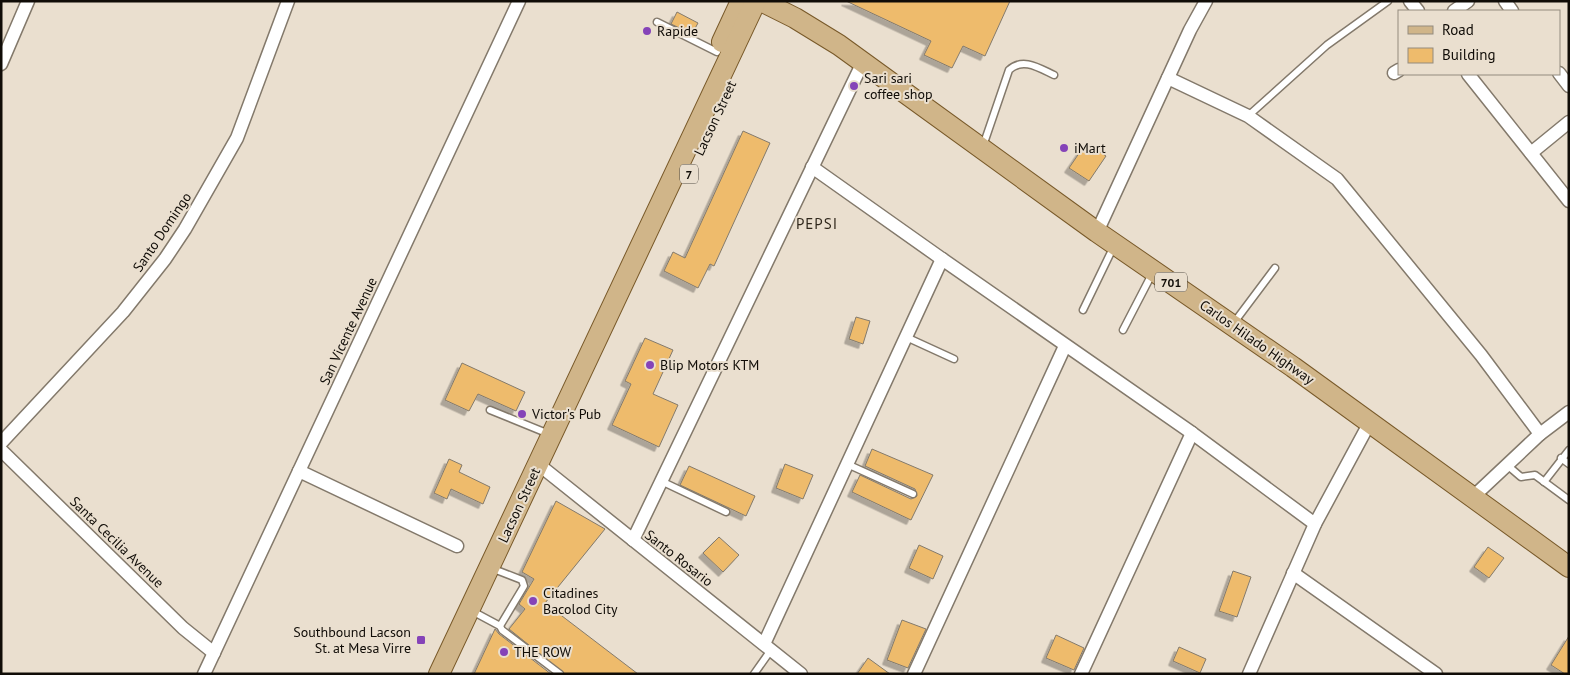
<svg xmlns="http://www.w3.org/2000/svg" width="1570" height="675" font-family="'PT Sans',sans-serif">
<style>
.building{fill:#eebb6c;stroke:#837a6c;filter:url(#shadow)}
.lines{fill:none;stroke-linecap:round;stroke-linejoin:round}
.service-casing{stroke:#83796b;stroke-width:9}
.minor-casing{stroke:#83796b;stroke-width:15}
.primary-casing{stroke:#785929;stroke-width:22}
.service{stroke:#fff;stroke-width:6}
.minor{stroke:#fff;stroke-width:12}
.primary{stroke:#d0b589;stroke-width:20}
.poi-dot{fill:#8543b8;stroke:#eadfcf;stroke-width:2}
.labels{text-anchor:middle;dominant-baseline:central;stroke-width:4;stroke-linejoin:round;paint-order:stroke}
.shield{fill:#eadfcf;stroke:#514b43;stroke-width:1}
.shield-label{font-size:12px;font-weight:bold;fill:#100c07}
.poi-label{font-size:14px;fill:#100c07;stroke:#eadfcf;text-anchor:start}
.street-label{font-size:14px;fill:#100c07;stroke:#eadfcf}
.neighbourhood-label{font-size:15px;letter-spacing:1px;fill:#30281c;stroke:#eadfcf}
</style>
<defs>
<filter id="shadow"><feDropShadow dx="-4.5" dy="4.5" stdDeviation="0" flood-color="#0004"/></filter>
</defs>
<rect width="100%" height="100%" fill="#eadfcf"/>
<g class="building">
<polygon points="846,1 1010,1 985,56 963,46 952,68 924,55 931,41"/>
<polygon points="677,12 698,23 692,34 671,24"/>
<polygon points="743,131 770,143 714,266 710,264 698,288 664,271 673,252 685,258"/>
<polygon points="1086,143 1106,156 1089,181 1069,168"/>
<polygon points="856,317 870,321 863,344 849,339"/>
<polygon points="645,338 673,350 653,394 678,405 659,447 612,425 631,384 625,381"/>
<polygon points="462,363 525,392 516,411 478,394 469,411 445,400"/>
<polygon points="872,449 933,475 911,520 852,492 860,475 911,499 917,496 915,489 865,466"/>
<polygon points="449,459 462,465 459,472 490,487 483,504 451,489 447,499 434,493"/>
<polygon points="785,464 813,475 803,499 776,488"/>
<polygon points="689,466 755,496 746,516 680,485"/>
<polygon points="556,501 605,529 545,603 638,674 565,674 509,629 525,609 519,604 534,579 522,572"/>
<polygon points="719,537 739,555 723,572 703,553"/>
<polygon points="919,545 943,556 933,579 909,568"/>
<polygon points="1488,547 1504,558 1489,578 1474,567"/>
<polygon points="1233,571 1251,577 1237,617 1219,611"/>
<polygon points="902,620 926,629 908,668 887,660"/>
<polygon points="495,629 499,634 551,674 474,674"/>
<polygon points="1056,635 1084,648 1074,670 1046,658"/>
<polygon points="1569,636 1569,674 1565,674 1551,665"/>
<polygon points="1179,647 1206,659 1200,673 1173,661"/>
<polygon points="868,658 890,674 857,674"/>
</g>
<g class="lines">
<g class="service-casing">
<g id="service">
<polyline points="657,22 717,52"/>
<polyline points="1248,116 1327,45 1388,1"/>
<path d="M983 146 1009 70C1023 57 1039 68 1054 75"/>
<polyline points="1083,310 1113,248"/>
<polyline points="1233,324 1275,268"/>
<polyline points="1123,330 1152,274"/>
<polyline points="906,337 954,359"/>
<polyline points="490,410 549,434"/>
<polyline points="1561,458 1569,464"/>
<polyline points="847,464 913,494"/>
<polyline points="1507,465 1521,477 1535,475 1569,500"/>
<polyline points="661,481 726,512"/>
<polyline points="1544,482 1569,450"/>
<polyline points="491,568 522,580 524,586 500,626 502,630 560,674"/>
<polyline points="472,611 500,626"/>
<polyline points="754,674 771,650"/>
</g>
</g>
<g class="minor-casing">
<g id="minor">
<polyline points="1410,1 1418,11"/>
<polyline points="1505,1 1512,11"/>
<polyline points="1454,11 1468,1"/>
<polyline points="1,64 28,1"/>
<polyline points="1394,73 1399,70"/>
<polyline points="1559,73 1569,86"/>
<polyline points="1468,74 1569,201"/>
<polyline points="1168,78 1248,116 1337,179 1481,355 1540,434"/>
<polyline points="1531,153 1569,122"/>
<polyline points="812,167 942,259"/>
<polyline points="1097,232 1190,30 1206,1"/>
<polyline points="1,443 123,312 165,259 185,229 237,138 288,1"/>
<polyline points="1,450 183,628 214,653"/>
<polyline points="538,464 801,674"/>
<polyline points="299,471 457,546"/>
<polyline points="1474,496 1540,434 1569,412"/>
<polyline points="633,540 863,62"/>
<polyline points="1293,573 1436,674"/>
<polyline points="764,644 942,259 1192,433 1315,524"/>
<polyline points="204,674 519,1"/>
<polyline points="914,674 1065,346"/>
<polyline points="1081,674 1192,433"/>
<polyline points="1249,674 1315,524 1370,422"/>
</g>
</g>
<g class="primary-casing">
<g id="primary">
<polyline points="761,1 795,18 839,45 1097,232 1293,367 1569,567"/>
<polyline points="722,42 741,1"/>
<polyline points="439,674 756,1"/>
</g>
</g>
<use href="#service" class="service"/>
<use href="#minor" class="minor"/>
<use href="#primary" class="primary"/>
</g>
<g class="poi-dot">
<circle cx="647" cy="31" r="5"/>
<circle cx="854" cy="86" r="5"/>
<circle cx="1064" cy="148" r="5"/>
<circle cx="650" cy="365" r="5"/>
<circle cx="522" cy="414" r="5"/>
<circle cx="533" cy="601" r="5"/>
<rect x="416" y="635" width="10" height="10" rx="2.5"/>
<circle cx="504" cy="652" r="5"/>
</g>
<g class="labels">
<g class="shield">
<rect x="680" y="164.5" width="18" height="19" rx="4"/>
<rect x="1155" y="272.5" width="32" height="19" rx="4"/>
</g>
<g class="shield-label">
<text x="689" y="174">7</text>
<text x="1171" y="282">701</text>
</g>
<g class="poi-label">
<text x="657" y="31">Rapide</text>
<text x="864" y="78">Sari sari<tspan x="864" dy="16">coffee shop</tspan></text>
<text x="1074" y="148">iMart</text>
<text x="660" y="365">Blip Motors KTM</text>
<text x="532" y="414">Victor's Pub</text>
<text x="543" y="593">Citadines<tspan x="543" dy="16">Bacolod City</tspan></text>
<text x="411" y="632" text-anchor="end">Southbound Lacson<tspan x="411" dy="16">St. at Mesa Virre</tspan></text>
<text x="514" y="652">THE ROW</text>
</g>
<g class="street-label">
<text transform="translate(715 118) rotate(-65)">Lacson Street</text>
<text transform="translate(162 232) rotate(-56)">Santo Domingo</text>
<text transform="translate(348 331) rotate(-65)">San Vicente Avenue</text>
<text transform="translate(1257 342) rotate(35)">Carlos Hilado Highway</text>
<text transform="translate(519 505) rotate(-65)">Lacson Street</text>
<text transform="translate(117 542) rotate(44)">Santa Cecilia Avenue</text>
<text transform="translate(679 558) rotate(38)">Santo Rosario</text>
</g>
<g class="neighbourhood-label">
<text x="817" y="223">PEPSI</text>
</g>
</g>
<rect width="1570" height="675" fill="none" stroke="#100c07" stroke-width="5"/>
<rect x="1398" y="10" width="162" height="65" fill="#eadfcf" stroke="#938b7f"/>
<rect x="1408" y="26" width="25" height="8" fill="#d0b589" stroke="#938b7f"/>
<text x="1442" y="35" font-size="15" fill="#100c07">Road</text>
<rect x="1408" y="48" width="25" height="15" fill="#eebb6c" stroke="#938b7f"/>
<text x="1442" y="60" font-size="15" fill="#100c07">Building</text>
</svg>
